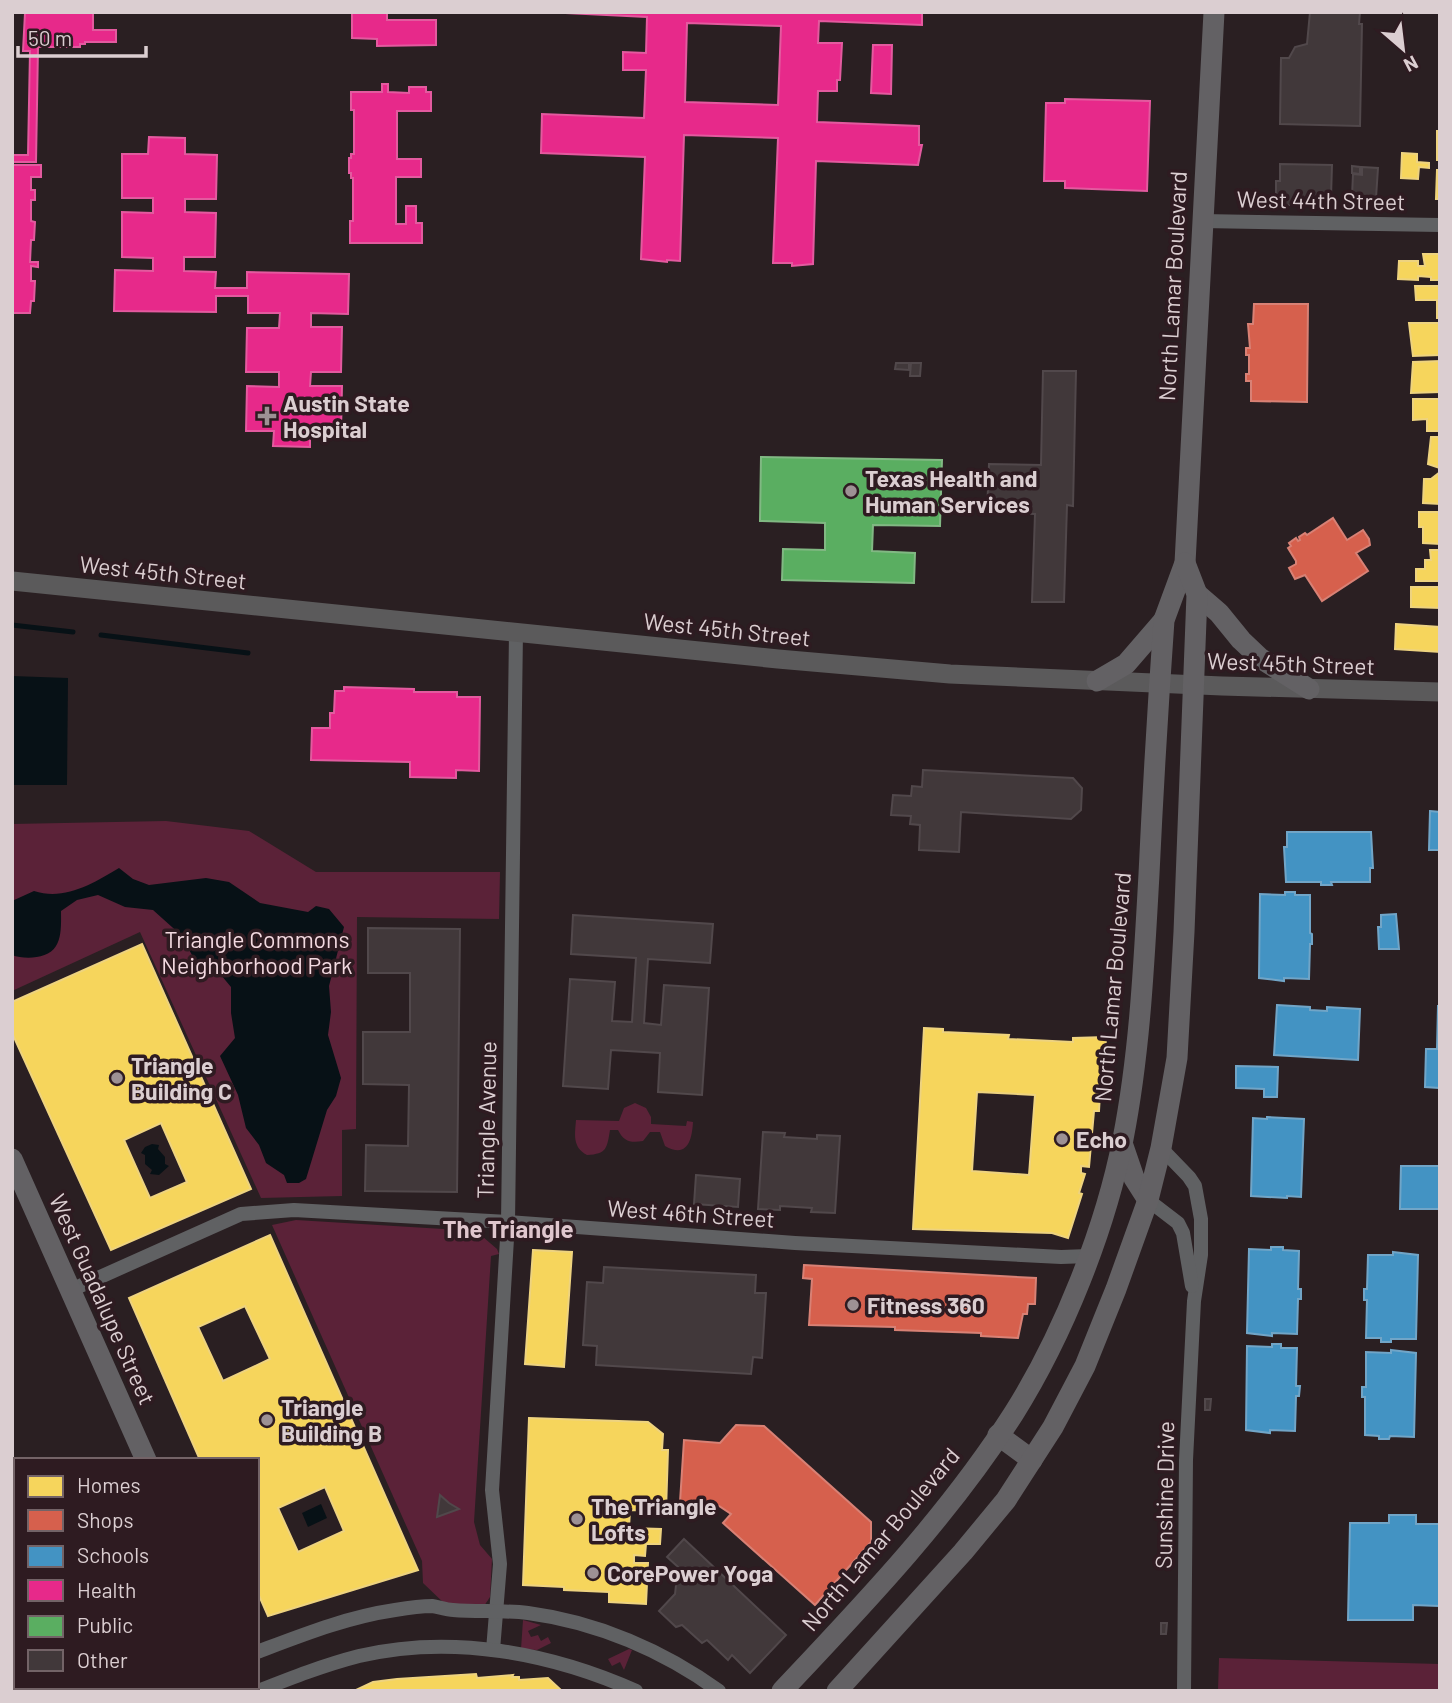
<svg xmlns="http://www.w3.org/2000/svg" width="1452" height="1703" font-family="Barlow,sans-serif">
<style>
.green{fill:#5b2238}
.water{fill:#071116}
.homes{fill:#f6d55c;stroke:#eed37f;stroke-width:2;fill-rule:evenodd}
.shops{fill:#d6604d;stroke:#d88175;stroke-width:2}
.schools{fill:#4393c3;stroke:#71a5c7;stroke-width:2}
.health{fill:#e7298a;stroke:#e35a9f;stroke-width:2;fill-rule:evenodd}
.public{fill:#5aae61;stroke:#81b883;stroke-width:2}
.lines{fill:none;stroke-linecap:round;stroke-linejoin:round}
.stream{stroke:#071116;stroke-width:5}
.building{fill:#41383a;stroke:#51484b;stroke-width:2}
.minor{stroke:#606163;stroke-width:14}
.secondary{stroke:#5b5a5b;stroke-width:19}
.primary{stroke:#636164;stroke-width:21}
.poi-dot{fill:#9d9194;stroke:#2e1b21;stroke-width:2.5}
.labels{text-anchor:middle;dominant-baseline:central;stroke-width:7;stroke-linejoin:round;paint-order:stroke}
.street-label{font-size:23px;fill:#dbced1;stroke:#2e1b21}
.poi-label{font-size:23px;font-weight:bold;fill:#dbced1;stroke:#2e1b21;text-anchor:start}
.park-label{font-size:23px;fill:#f3dae1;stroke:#2e1b21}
.neighbourhood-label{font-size:24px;font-weight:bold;fill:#dfc6cd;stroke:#2e1b21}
</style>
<rect width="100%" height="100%" fill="#2a1f22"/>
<g class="green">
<polygon points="166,821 249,831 316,872 500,872 499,919 357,917 356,1129 342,1130 342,1196 261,1198 140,932 12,991 12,824"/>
<path d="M635 1103 646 1108 651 1117V1124L686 1126 687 1121 693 1122C692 1139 688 1159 665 1146L660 1132H650L643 1141C631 1143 624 1142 618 1130H610C607 1148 607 1154 587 1155 572 1147 575 1134 576 1120L619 1121 624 1108Z"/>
<polygon points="296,1220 476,1231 497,1249 499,1254 491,1256 474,1522 480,1545 492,1559 490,1597 484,1606 445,1604 423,1583 422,1561 272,1225"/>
<polygon points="523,1620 541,1625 528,1631 531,1637 538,1635 541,1641 548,1637 551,1643 537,1650 521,1649"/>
<polygon points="629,1649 632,1650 624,1670 620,1662 612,1666 608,1659"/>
<polygon points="1219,1658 1440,1664 1440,1691 1218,1691"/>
</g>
<g class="water">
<polygon points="12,676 68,678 67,785 12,785"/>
<path d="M119 868 133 879 149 885 206 878 229 882 260 903 308 912 316 906 329 909 344 927 329 986 331 1012 328 1035 341 1078 336 1096 327 1110 306 1179 299 1183H287L284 1175 266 1163 259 1145 246 1128 238 1095 220 1056 235 1038 231 1013V987L221 975 194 959 182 936 153 910 125 907 98 895 77 900 61 911C61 921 62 937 56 946 48 959 25 960 12 955V901L34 891C65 901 94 883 119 868Z"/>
<polygon points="152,1144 159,1145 158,1149 165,1157 165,1164 169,1166 159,1175 150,1174 152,1170 145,1164 145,1155 141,1153 145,1147"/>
<polygon points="321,1504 327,1518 308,1527 302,1513"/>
</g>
<g class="homes">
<rect x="1437" y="131" width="3" height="29"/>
<polygon points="1402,153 1417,154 1417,162 1429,163 1429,168 1419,167 1418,179 1401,178"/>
<polygon points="1437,170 1440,170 1440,199 1436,199"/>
<polygon points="1423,254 1440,254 1440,280 1431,280 1431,277 1418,276 1418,280 1398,279 1399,261 1418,261 1418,266 1425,266"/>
<polygon points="1415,286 1440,286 1440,318 1437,318 1437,300 1416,300"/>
<polygon points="1409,323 1439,323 1440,355 1413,356"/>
<polygon points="1440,361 1440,392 1411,393 1413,362"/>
<polygon points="1413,399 1440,399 1440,431 1427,431 1427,419 1413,420"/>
<polygon points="1431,437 1440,437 1440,468 1428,464"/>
<polygon points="1440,472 1440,504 1423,503 1424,479 1431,479"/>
<polygon points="1419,512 1440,512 1440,544 1423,543 1423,527 1419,527"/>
<polygon points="1430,550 1440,550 1440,581 1416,581 1416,569 1425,569 1425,560 1431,560"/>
<polygon points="1411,587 1440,587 1440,608 1411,607"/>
<polygon points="1396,624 1440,627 1440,652 1395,649"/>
<path d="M142 944 251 1189 111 1250 12 1033V1002ZM161 1123 187 1182 150 1198 124 1140Z"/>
<path d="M924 1028 943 1029V1032L1009 1035 1008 1039 1073 1042V1038L1106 1037 1105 1057H1102L1099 1111H1094L1089 1167 1081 1166V1173L1085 1174 1079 1193 1082 1194 1068 1238 1052 1233 913 1229ZM977 1092 1035 1095 1029 1175 972 1171Z"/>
<path d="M270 1235 418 1570 268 1616 257 1591V1460H200L129 1298ZM245 1306 270 1359 223 1381 198 1327ZM325 1487 344 1531 298 1552 278 1508Z"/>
<polygon points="533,1250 572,1252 564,1367 525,1364"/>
<polygon points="529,1418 648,1422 663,1434 662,1450 668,1450 666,1511 630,1510 629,1528 661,1529 660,1544 646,1544 645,1556 634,1555 634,1563 648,1563 646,1604 609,1602 609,1592 564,1590 564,1587 523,1585"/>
<polygon points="476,1674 477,1678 513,1675 512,1677 519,1677 519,1680 548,1678 562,1691 354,1691 373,1682 397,1679"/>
</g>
<g class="shops">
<polygon points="1254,304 1308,304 1307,402 1251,401 1251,381 1246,381 1246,374 1249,374 1249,355 1246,355 1246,348 1250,348 1248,324 1253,324"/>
<polygon points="1333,518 1347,540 1363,530 1369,539 1370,545 1356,553 1368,571 1322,601 1305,575 1295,579 1289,568 1296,564 1296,561 1288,548 1291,546 1289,543 1296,538 1298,541 1300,540 1299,537 1305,533 1307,535"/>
<polygon points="804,1265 1036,1278 1035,1304 1028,1304 1027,1314 1023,1314 1018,1338 981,1336 981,1333 895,1330 895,1327 809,1325 812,1279 803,1278"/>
<polygon points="736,1425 764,1426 871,1522 871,1542 815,1605 723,1523 731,1514 719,1506 680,1502 684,1440 720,1443"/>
</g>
<g class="schools">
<polygon points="1430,811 1440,812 1440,850 1429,850"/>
<polygon points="1287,832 1371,832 1373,868 1370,868 1370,882 1331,882 1332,885 1321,885 1321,882 1286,882 1284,847 1287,847"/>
<polygon points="1285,892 1295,892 1295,895 1310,895 1310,933 1312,934 1312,944 1310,944 1309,979 1284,978 1284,981 1259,978 1260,894 1285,895"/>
<polygon points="1396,914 1399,949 1379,949 1378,927 1381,927 1381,915"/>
<polygon points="1277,1005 1310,1007 1310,1010 1327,1011 1327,1007 1360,1009 1358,1060 1274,1055"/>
<polygon points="1438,1006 1440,1006 1440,1090 1439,1088 1425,1087 1426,1049 1437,1049"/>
<polygon points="1236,1066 1278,1067 1277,1097 1264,1097 1264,1089 1236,1088"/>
<polygon points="1267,1117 1304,1119 1301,1197 1287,1196 1287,1198 1251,1196 1253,1118 1267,1119"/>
<polygon points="1401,1166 1440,1166 1440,1209 1400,1209"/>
<polygon points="1271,1247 1283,1247 1283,1250 1299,1251 1298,1289 1301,1289 1301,1299 1298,1299 1297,1334 1272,1333 1272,1336 1247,1333 1249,1249 1271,1250"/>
<polygon points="1393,1252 1418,1255 1416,1339 1391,1339 1391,1342 1381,1342 1381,1338 1366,1338 1367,1300 1364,1300 1364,1289 1367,1289 1368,1255 1393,1255"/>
<polygon points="1272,1344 1281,1344 1281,1348 1297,1348 1296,1386 1300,1386 1299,1396 1296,1396 1295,1431 1270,1430 1270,1433 1246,1430 1247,1346 1272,1347"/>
<polygon points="1391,1350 1416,1353 1414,1437 1390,1436 1389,1439 1379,1439 1379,1436 1365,1435 1365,1397 1362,1397 1362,1387 1366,1387 1366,1352 1391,1353"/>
<polygon points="1389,1515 1416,1515 1416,1524 1440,1524 1440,1617 1439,1606 1413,1605 1413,1620 1348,1620 1350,1523 1389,1523"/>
</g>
<g class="health">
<polygon points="143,12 93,13 93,30 116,30 116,42 85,42 85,44 80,44 80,47 38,47 36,162 12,162 12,155 28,155 30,51 23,51 25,13 13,12"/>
<polygon points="352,12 387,12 387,20 436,20 436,45 377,46 377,39 352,38"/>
<path d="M922 12V25L819 21 818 43H842L840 80H837V91H818L817 122 919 126V145H922L918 165 816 161 813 264 792 266V263H773L778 138 684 135 680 261 667 260V262L641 259 645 157 541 153 542 114 644 118 646 70H623V52L646 53 647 17 545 12ZM687 23 781 26 778 105 685 102Z"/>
<polygon points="873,45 892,45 891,94 871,93"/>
<polygon points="382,84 388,84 388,92 409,93 409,87 426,87 426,92 431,92 431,111 397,111 397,159 421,159 421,177 396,177 396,224 406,224 406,206 416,206 416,223 422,223 422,243 350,243 350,221 353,221 353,178 351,178 351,173 349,173 349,158 351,158 351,154 354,154 354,110 351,110 351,92 382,92"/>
<polygon points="1065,99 1150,101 1147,191 1065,188 1065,181 1044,181 1046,103 1065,103"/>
<polygon points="149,137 185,138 185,154 217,155 216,199 185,199 185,212 216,213 215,257 184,257 184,271 216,272 215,288 247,288 247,272 349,274 348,314 311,313 311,327 342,327 341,372 311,372 310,386 342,386 341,431 310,430 310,447 273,446 274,431 246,431 247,386 279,387 279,372 246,372 247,328 279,328 280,313 248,313 248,296 216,296 216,312 114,311 115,270 153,271 153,258 122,257 122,212 153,213 153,198 122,198 122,154 148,154"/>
<polygon points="12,165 41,165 41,177 31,177 31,190 35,190 35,200 31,200 31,221 35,222 34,240 31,240 30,262 38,262 38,267 31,266 31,281 35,281 34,301 31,301 30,313 12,313"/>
<polygon points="344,687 414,689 414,692 457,692 457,697 480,697 479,771 456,770 456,778 410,777 410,762 311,760 312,728 330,728 330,713 334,713 335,691 344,691"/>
</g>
<polygon class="public" points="761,457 942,460 940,526 873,525 872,551 915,553 914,583 782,580 783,549 825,550 825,523 760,521"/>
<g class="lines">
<g class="stream">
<polyline points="12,625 73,632"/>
<polyline points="101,635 248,653"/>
</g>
</g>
<g class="building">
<polygon points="1310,12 1360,12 1359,24 1362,24 1360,126 1280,124 1281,58 1289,58 1295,47 1307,44"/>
<polygon points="1280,164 1332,165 1331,197 1315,196 1315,202 1300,201 1300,205 1280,205 1280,201 1276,201 1276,181 1280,181"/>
<polygon points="1352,166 1360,167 1360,174 1352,173"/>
<polygon points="1362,167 1378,168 1376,198 1352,196 1353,174 1362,175"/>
<polygon points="896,363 909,363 909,370 895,369"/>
<polygon points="911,363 921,363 920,376 910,376"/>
<polygon points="1043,371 1076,371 1073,506 1067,505 1064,602 1032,602 1035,514 987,512 989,464 1041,465"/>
<polygon points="923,770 1073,778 1082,788 1081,810 1071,819 961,812 959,852 919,850 920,825 910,824 911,816 891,815 893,795 911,796 912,786 922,787"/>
<polygon points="573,915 713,924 710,963 648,959 644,1023 661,1025 664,985 709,988 702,1095 658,1092 660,1053 611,1050 608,1089 563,1086 570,979 615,982 612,1021 632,1022 636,958 571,954"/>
<polygon points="368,928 460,929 457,1192 365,1191 366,1145 408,1146 409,1085 363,1084 363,1032 410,1032 410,973 368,973"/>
<polygon points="763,1132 785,1133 784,1137 817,1139 817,1135 840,1136 835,1213 811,1212 812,1208 780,1206 780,1210 758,1209"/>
<polygon points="696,1175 740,1179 738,1207 694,1204"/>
<polygon points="604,1267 756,1275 755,1293 766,1293 762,1358 753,1357 751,1374 596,1365 597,1346 583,1345 587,1282 603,1283"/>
<polygon points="1205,1399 1211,1399 1210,1410 1205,1410"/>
<polygon points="440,1495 449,1503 459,1509 437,1517"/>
<polygon points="16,1510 16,1545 12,1537 12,1511"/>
<polygon points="684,1539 786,1635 750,1673 732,1655 728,1660 707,1640 702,1643 682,1625 676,1627 659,1611 675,1594 678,1567 667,1557"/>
<polygon points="1161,1623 1167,1623 1166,1634 1161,1634"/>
<polygon points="78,1687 184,1687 186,1691 80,1691"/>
</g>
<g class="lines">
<g class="minor">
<polyline points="1202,221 1440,225"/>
<polyline points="1161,1148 1189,1177 1195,1186 1201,1219 1201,1255 1194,1301 1186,1460 1184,1691"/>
<polyline points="1148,1200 1178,1223 1183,1233 1192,1286"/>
<polyline points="71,1290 241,1214 294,1210 508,1222 795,1243 1061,1257 1089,1256"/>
<polyline points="493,1650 500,1564 492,1490 508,1222 516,632"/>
<path d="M257 1652C302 1635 347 1617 395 1610 407 1608 420 1606 432 1606 439 1607 446 1610 453 1610 478 1612 503 1610 528 1613 597 1622 664 1651 719 1691"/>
<path d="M258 1691C291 1678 324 1665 359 1656 452 1634 551 1653 636 1691"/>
</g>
<polyline class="secondary" points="12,581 778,659 950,674 1222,686 1440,692"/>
<g class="primary">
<polyline points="1197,594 1219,613 1241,640 1260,658 1309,689"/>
<polyline points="1097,681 1126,664 1164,620"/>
<polyline points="1122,1143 1134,1178 1148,1200"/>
<polyline points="12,1159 146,1460"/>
<polyline points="998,1435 1032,1460"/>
<polyline points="247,1687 248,1691"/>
<path d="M782 1691C865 1603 949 1515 1014 1413 1063 1335 1105 1230 1123 1139 1140 1052 1144 963 1149 874 1153 789 1158 705 1164 620L1185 563 1214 12"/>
<polyline points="837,1691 963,1552 1006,1500 1053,1427 1085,1366 1116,1289 1148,1200 1161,1148 1177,1058 1184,932 1197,594 1185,563"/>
</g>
</g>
<g class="poi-dot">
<path d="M263.5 405.5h7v7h7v7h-7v7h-7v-7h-7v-7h7z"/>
<circle cx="851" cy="491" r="7"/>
<circle cx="117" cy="1078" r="7"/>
<circle cx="1062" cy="1139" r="7"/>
<circle cx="853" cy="1305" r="7"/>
<circle cx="267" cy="1420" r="7"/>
<circle cx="577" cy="1519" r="7"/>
<circle cx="593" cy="1573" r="7"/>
</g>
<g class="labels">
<g class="street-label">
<text transform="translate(1321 200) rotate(1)">West 44th Street</text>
<text transform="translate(1172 286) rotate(-87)">North Lamar Boulevard</text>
<text transform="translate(163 572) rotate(6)">West 45th Street</text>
<text transform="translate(727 629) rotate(6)">West 45th Street</text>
<text transform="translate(1291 663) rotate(2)">West 45th Street</text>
<text transform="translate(1112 987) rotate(-85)">North Lamar Boulevard</text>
<text transform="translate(486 1120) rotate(-89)">Triangle Avenue</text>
<text transform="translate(691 1213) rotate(4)">West 46th Street</text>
<text transform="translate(103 1299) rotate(66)">West Guadalupe Street</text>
<text transform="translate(1164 1495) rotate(-89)">Sunshine Drive</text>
<text transform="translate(880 1539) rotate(-50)">North Lamar Boulevard</text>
</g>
<g class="poi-label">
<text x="283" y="403">Austin State<tspan x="283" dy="26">Hospital</tspan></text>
<text x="865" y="478">Texas Health and<tspan x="865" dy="26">Human Services</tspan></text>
<text x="131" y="1065">Triangle<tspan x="131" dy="26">Building C</tspan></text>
<text x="1076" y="1139">Echo</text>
<text x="867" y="1305">Fitness 360</text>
<text x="281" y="1407">Triangle<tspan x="281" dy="26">Building B</tspan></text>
<text x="591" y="1506">The Triangle<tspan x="591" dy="26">Lofts</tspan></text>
<text x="607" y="1573">CorePower Yoga</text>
</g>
<g class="park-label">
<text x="257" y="939">Triangle Commons<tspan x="257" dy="26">Neighborhood Park</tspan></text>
</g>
<g class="neighbourhood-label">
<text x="508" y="1228">The Triangle</text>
</g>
</g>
<rect width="1452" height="1703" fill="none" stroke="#dbced1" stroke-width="28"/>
<rect x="14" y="1458" width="245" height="231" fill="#2e1b21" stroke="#736367" stroke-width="2"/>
<rect x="28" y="1476" width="35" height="21" fill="#f6d55c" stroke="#736367" stroke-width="2"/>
<text x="77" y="1493" font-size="21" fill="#dbced1">Homes</text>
<rect x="28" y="1510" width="35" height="21" fill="#d6604d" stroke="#736367" stroke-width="2"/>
<text x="77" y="1528" font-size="21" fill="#dbced1">Shops</text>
<rect x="28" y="1546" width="35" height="21" fill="#4393c3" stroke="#736367" stroke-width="2"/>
<text x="77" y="1563" font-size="21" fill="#dbced1">Schools</text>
<rect x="28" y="1580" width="35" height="21" fill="#e7298a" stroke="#736367" stroke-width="2"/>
<text x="77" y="1598" font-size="21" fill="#dbced1">Health</text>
<rect x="28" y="1616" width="35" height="21" fill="#5aae61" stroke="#736367" stroke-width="2"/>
<text x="77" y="1633" font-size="21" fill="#dbced1">Public</text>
<rect x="28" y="1650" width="35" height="21" fill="#41383a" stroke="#736367" stroke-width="2"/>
<text x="77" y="1668" font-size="21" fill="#dbced1">Other</text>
<g transform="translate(1403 49) rotate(152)" stroke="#2e1b21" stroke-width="5" paint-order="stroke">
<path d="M0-5L12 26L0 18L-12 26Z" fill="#dbced1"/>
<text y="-10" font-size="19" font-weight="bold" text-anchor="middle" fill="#dbced1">N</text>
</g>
<path d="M18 46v10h128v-10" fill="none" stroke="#dbced1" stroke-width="3.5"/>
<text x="28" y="46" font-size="21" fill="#dbced1" stroke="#2e1b21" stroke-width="5" paint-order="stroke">50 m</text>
</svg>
